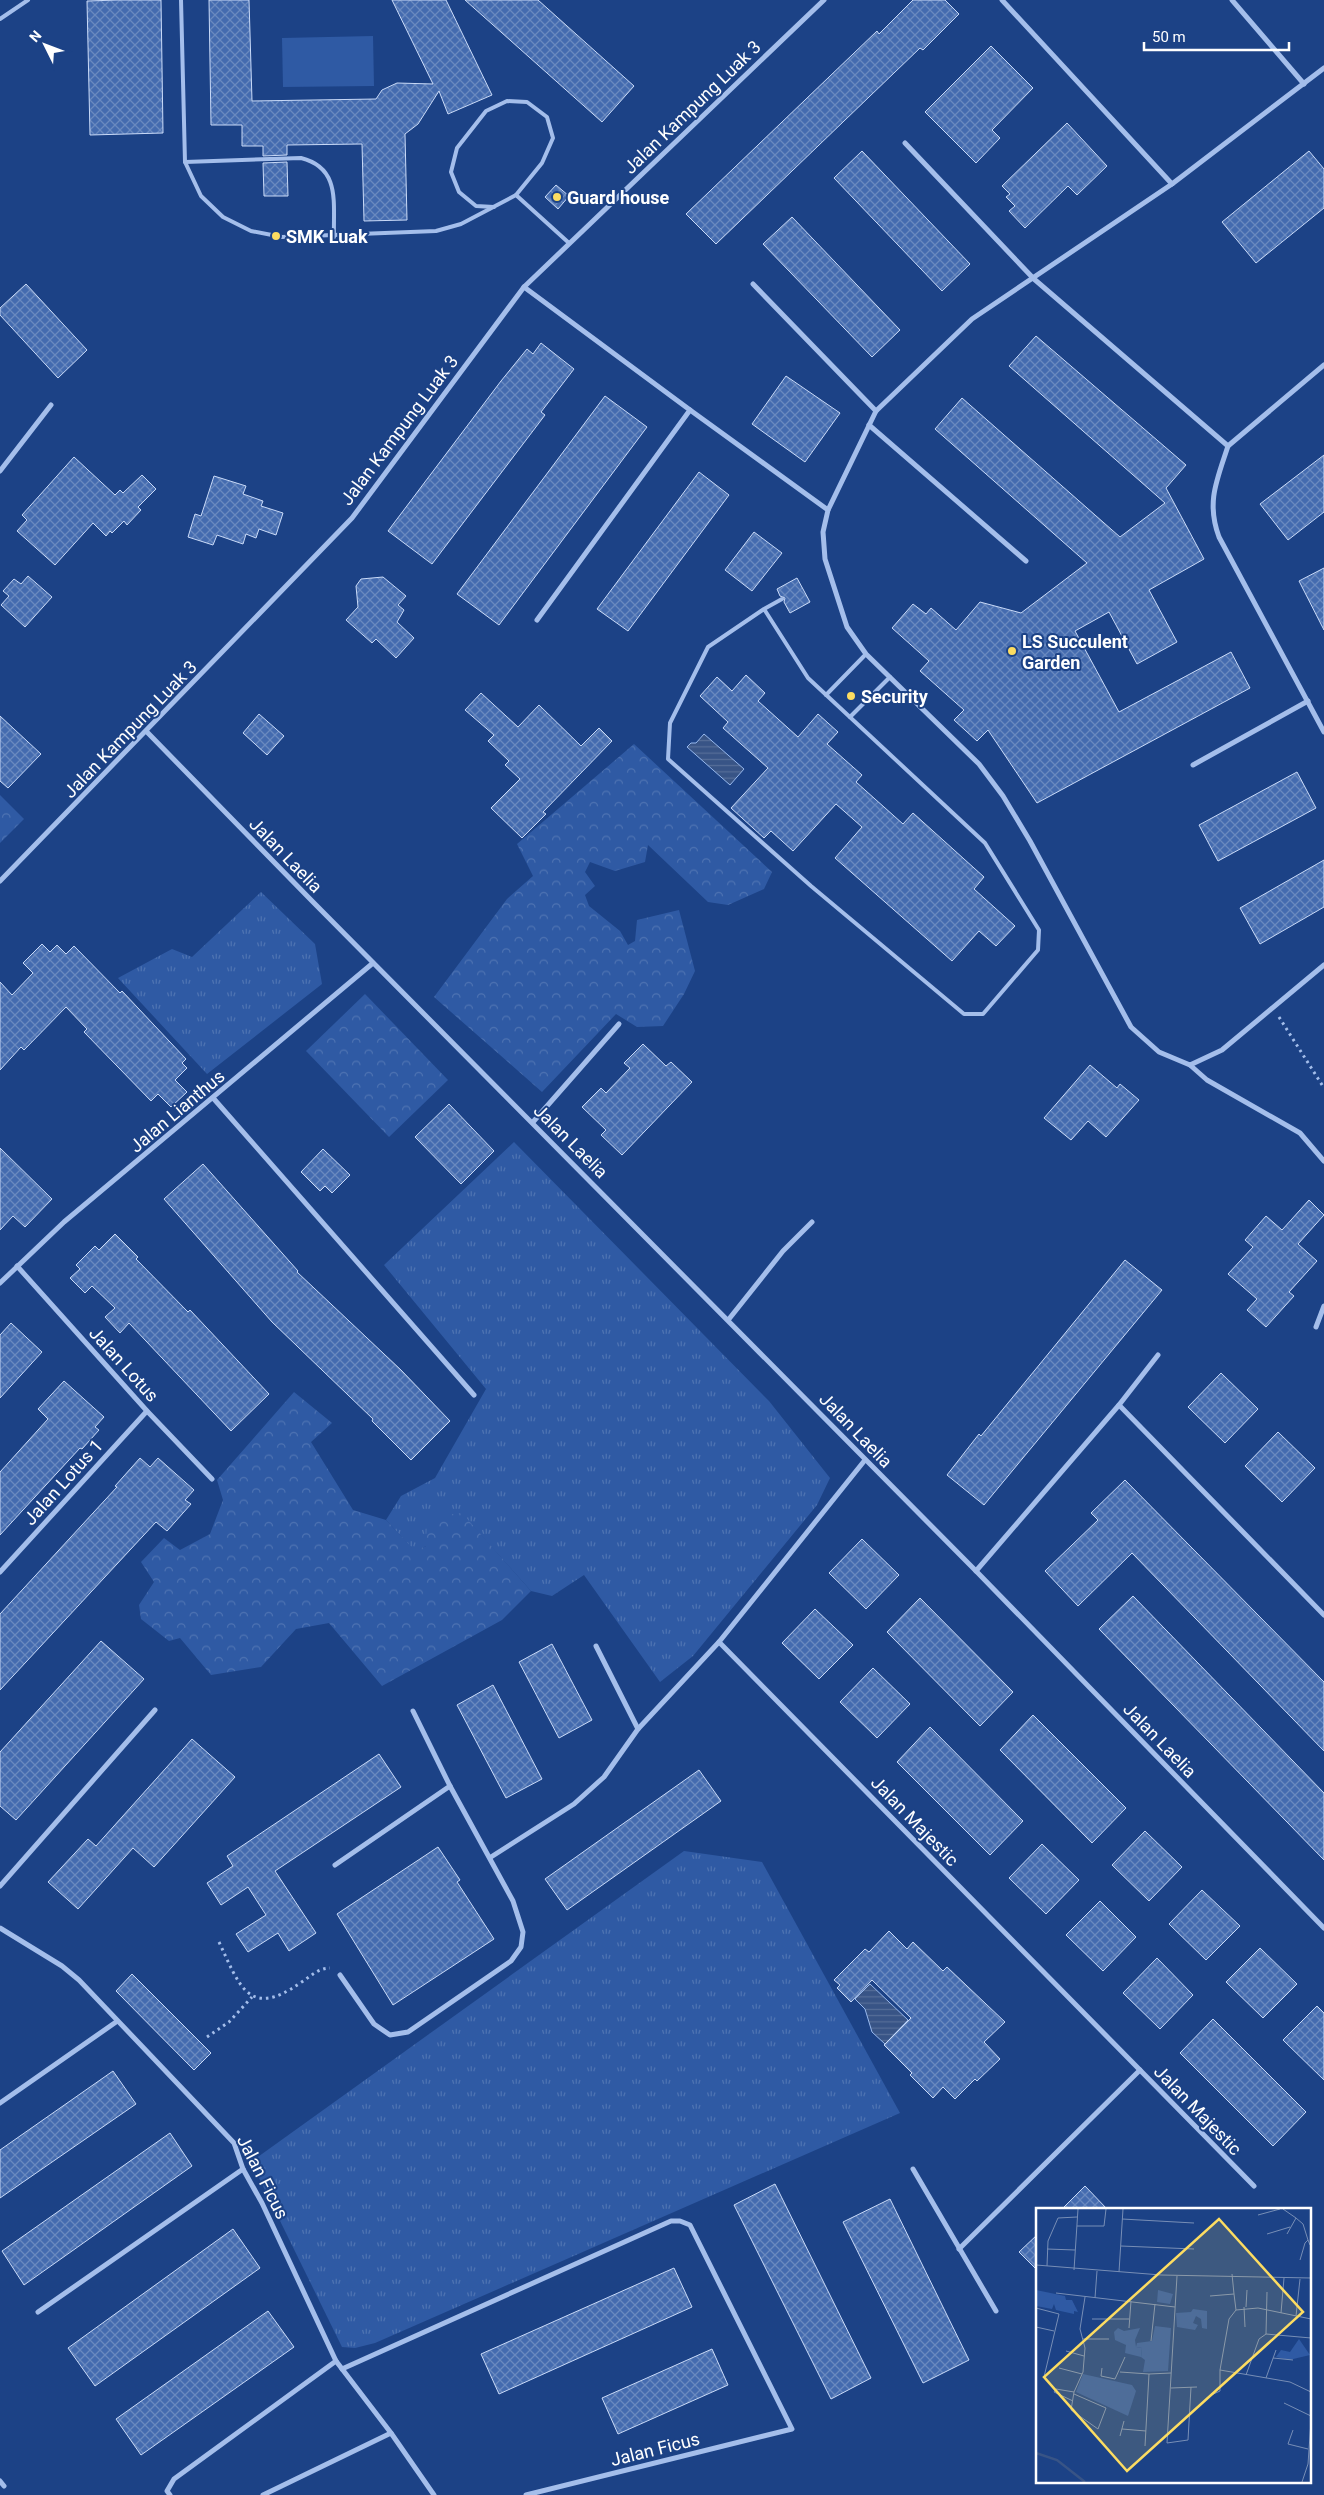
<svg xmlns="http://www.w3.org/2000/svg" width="1324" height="2495" font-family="Roboto,sans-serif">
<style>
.grass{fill:url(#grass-tufts)}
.forest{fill:url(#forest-crowns)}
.pitch{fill:#2f5aa4}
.water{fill:url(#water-rules);stroke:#97b8ed}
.building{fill:url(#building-cross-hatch);stroke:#c9daf8}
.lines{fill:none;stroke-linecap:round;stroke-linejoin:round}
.path{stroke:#a4beeb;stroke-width:3;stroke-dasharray:2.5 4;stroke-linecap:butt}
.service{stroke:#a4beeb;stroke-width:4}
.minor{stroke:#a4beeb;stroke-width:5}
.poi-dot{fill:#fcdc61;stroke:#1c4286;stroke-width:2}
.labels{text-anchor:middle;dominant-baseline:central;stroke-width:4;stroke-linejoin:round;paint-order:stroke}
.street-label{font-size:18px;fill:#fff;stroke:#1c4286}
.poi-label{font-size:18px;font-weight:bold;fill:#fff;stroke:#1c4286;text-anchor:start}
.inset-river{fill:none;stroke:#385486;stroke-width:2.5}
.inset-road{fill:none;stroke:#778eb6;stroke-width:1}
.view{fill:#fcdc61;fill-opacity:0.15;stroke:#fcdc61;stroke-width:2.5}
.inset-edge{fill:none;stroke:#fff;stroke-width:2.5}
</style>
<defs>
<pattern id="grass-tufts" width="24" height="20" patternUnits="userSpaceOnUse" patternTransform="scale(1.25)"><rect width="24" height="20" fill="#2f5aa4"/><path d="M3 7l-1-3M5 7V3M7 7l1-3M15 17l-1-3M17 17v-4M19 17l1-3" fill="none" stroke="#4e73b2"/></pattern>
<pattern id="forest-crowns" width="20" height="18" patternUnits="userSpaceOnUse" patternTransform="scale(1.25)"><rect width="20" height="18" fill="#2f5aa4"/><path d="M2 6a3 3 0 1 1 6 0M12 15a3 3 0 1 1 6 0" fill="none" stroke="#4e73b2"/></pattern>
<pattern id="water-rules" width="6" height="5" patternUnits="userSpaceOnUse" patternTransform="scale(1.25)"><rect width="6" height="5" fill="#385486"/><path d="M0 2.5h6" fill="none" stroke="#566e98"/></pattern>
<pattern id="building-cross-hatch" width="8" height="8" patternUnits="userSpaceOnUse" patternTransform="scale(1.25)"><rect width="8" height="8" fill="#446baf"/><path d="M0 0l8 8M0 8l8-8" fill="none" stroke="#6989bf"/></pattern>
</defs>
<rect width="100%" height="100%" fill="#1c4286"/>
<g class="grass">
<polygon points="261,892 315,944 322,984 207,1074 118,978 172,949 192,957"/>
<polygon points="514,1142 769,1401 830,1478 817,1505 693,1656 660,1682 584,1575 552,1596 531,1591 462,1514 426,1546 415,1552 386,1520 401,1496 435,1478 486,1389 384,1265"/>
<polygon points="684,1851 762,1862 900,2113 375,2343 355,2348 342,2347 258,2176 255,2159"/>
</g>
<g class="forest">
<polygon points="634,744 772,872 764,889 728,905 708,902 648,845 645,862 615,871 590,862 585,872 595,886 585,895 589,906 620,931 628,945 635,941 637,920 679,910 695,971 684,994 663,1026 637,1027 616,1014 542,1092 434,997 507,899 533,876 517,844"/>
<polygon points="0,795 24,819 0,843"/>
<polygon points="365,994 448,1080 389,1137 306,1051"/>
<polygon points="294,1392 332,1423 311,1442 353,1510 386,1520 415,1551 426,1546 427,1517 462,1513 531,1591 502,1620 382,1686 329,1623 296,1629 261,1667 211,1675 180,1638 169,1641 141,1619 139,1605 154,1582 141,1562 164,1538 180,1550 210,1534 223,1500 217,1480"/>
</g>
<polygon class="pitch" points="373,36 374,86 283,87 282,38"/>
<g class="water">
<polygon points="704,734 744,769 730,785 687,747 691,743 696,743"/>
<polygon points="870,1984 908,2020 885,2044 872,2032 865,2009 855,1999"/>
</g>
<g class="building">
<polygon points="118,0 161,0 163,133 90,135 87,1"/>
<polygon points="209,0 249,0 252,101 376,99 382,90 397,83 433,84 392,0 446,0 492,95 448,114 439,91 418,124 405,134 407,220 364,221 362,144 287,145 287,155 263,156 263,146 242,146 242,125 211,125"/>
<polygon points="465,0 538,0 634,86 602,122"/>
<polygon points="913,0 945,0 959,14 923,50 920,48 716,244 686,214 877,31 879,34"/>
<polygon points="991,46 1033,88 992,130 1000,138 976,163 925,112"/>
<polygon points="1067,123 1107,166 1077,195 1068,186 1025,228 1009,211 1015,206 1006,197 1010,194 1002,186"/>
<polygon points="862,151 970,264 942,291 834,178"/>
<polygon points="1309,151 1324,169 1324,208 1256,263 1222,222"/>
<polygon points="287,162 288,196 264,196 263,163"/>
<polygon points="556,185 569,196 558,209 545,197"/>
<polygon points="792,217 900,330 872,357 763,244"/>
<polygon points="26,284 87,350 58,378 0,315 0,308"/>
<polygon points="1036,336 1186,465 1166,488 1204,559 1149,590 1177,642 1137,664 1109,612 1075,631 1119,712 1231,652 1250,688 1037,803 988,730 977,741 954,720 964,710 920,671 929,661 892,628 913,604 926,614 931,608 956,630 980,602 1021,613 1087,563 935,429 962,398 1120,537 1165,503 1009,366"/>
<polygon points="541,343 574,369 541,412 545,415 432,564 388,531 501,381 527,349 533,354"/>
<polygon points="786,376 840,413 805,462 752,424"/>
<polygon points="605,396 647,427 499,625 457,594"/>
<polygon points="1324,455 1324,512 1288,540 1260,504"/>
<polygon points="74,457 115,495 120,490 123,493 142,475 156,489 138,507 141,510 127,525 124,521 112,533 110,531 106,536 93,523 55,565 17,531 27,520 22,515"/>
<polygon points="699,472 729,495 628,631 597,609"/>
<polygon points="214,476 246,486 243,494 263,501 261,506 283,513 276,535 259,529 256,538 246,534 243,544 217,535 213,545 188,537 195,514 201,516"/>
<polygon points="754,532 782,553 752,591 725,570"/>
<polygon points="1324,568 1324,630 1299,581"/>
<polygon points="28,576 52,597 25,627 1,605 9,596 3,591 14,579 21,584"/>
<polygon points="383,577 406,596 398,605 404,610 397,622 414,638 396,658 376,639 372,643 346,620 358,607 356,586 361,579"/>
<polygon points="797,578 810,602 790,613 784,602 785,598 780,596 777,589"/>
<polygon points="746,675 765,693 758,701 798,737 818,714 838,732 827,744 862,775 856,782 903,824 913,813 984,877 974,889 1015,926 996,946 979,931 952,961 835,858 862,827 836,804 793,851 771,831 764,838 731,808 768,768 723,728 728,722 700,696 717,677 732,691"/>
<polygon points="481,693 518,727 539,705 581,746 599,728 612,741 543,812 546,814 522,838 491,808 520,779 505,765 509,761 488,741 494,735 465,710"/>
<polygon points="259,714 284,736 267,755 243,733"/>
<polygon points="0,716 41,754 8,788 0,781"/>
<polygon points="1297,772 1316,808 1218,861 1199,825"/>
<polygon points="1324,860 1324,907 1260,944 1240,908"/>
<polygon points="42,944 50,952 57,945 66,954 74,946 120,993 122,991 186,1059 182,1063 187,1068 175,1080 187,1092 171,1107 158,1094 151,1101 84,1032 87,1029 66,1007 24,1050 21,1047 0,1070 0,982 12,995 33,973 23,963"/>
<polygon points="643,1044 666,1066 671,1062 692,1082 622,1155 601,1135 606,1130 582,1107 601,1088 606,1093 630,1068 624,1063"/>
<polygon points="1090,1065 1117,1088 1120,1084 1139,1100 1106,1137 1088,1121 1071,1140 1044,1118"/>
<polygon points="449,1104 494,1151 461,1184 415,1137"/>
<polygon points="0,1148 52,1199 25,1227 13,1216 0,1230"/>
<polygon points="323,1149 350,1175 332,1193 325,1186 320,1191 301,1172"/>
<polygon points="203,1164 298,1271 297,1272 401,1370 450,1421 411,1460 372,1421 373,1419 272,1322 164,1199"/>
<polygon points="1309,1200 1324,1215 1298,1244 1317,1261 1289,1292 1294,1296 1266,1327 1247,1310 1257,1299 1228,1274 1253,1247 1245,1240 1266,1216 1282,1230"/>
<polygon points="115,1234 138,1257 136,1259 188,1312 190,1310 269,1394 231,1431 129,1323 120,1333 105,1317 115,1308 92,1286 85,1293 70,1278 80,1269 76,1265 95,1246 99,1250"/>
<polygon points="1125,1260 1162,1290 984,1505 947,1475 979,1434 981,1436"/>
<polygon points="11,1323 42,1352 0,1398 0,1335"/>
<polygon points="1221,1373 1258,1409 1225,1443 1188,1407"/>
<polygon points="64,1381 104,1417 95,1427 99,1430 82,1449 80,1448 0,1535 0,1472 48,1419 38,1409"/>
<polygon points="1278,1432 1315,1468 1282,1502 1245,1466"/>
<polygon points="140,1458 150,1467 158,1458 194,1490 185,1500 191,1504 167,1531 156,1522 0,1690 0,1614 117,1487 115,1486"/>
<polygon points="1125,1480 1324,1682 1324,1751 1132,1553 1078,1606 1045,1571 1098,1520 1091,1513"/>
<polygon points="862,1539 899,1575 866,1609 829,1573"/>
<polygon points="1133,1596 1324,1793 1324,1860 1099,1629"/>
<polygon points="920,1598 1013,1692 980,1726 887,1632"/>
<polygon points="815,1609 853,1645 819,1679 782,1643"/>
<polygon points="101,1641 144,1679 16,1820 0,1806 0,1752"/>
<polygon points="552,1644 592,1720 559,1738 519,1662"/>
<polygon points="873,1668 910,1704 877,1738 840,1702"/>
<polygon points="493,1685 542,1779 506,1798 457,1705"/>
<polygon points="1033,1715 1126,1808 1092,1843 1000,1750"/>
<polygon points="930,1727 1023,1821 990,1855 897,1762"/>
<polygon points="192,1739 235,1777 154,1867 133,1848 78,1909 48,1882 88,1839 96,1846"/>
<polygon points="379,1754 401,1787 275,1871 316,1933 289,1951 278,1933 248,1952 236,1934 266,1915 248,1887 221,1905 207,1883 233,1866 227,1856"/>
<polygon points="699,1770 721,1801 567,1910 545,1879"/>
<polygon points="1145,1831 1182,1867 1149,1901 1112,1865"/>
<polygon points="1042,1844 1079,1880 1046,1914 1009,1878"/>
<polygon points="438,1847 460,1880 457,1882 494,1939 393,2005 337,1914"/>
<polygon points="1202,1890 1240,1926 1206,1960 1169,1924"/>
<polygon points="1100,1901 1136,1937 1103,1971 1066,1935"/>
<polygon points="889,1931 907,1949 913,1942 943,1971 947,1967 1005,2022 984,2042 1000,2059 977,2081 975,2079 955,2099 943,2087 933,2098 910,2075 912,2073 884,2045 911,2018 872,1980 851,2002 837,1988 840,1985 834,1980 865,1949 869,1952"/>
<polygon points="1260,1948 1297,1984 1263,2018 1226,1982"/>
<polygon points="1157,1958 1193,1995 1160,2029 1123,1993"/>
<polygon points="132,1974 211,2053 194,2070 116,1991"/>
<polygon points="1317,2006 1324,2013 1324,2080 1283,2040"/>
<polygon points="1213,2019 1306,2112 1273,2146 1180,2053"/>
<polygon points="113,2071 136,2104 0,2198 0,2150"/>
<polygon points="170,2133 192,2166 24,2285 2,2251"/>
<polygon points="775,2184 871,2378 831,2399 734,2205"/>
<polygon points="1085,2186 1107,2209 1062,2209"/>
<polygon points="890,2199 969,2360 923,2383 843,2222"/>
<polygon points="233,2229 260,2268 95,2386 68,2348"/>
<polygon points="1038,2234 1038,2271 1019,2252"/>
<polygon points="674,2268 692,2307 499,2394 481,2354"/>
<polygon points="268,2311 294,2347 141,2455 116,2419"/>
<polygon points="712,2349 728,2385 618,2434 602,2398"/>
</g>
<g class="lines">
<g class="path">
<polyline points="1279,1017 1324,1088"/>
<path d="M219 1942C239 1984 248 2020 300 1983 310 1977 318 1968 330 1968"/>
<polyline points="207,2037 229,2022 252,1997"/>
</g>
<g class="service">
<polyline points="181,0 185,162 201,196 223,217 251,231 282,237 436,231 461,224 516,195 569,243"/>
<polyline points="0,19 28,0"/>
<path d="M185 162 301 158C341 168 333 203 334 237"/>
<polyline points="494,207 476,206 459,192 451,172 457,148 486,111 507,101 527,102 547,117 553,138 542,163 516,195"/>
<polyline points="764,609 808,678 985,843 1039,930 1038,950 983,1014 964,1014 811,886 668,759 670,723 708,647 764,609 782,599"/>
<polyline points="826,695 866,654"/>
<polyline points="850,717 890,677"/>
</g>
<g class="minor">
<polyline points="1002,0 1172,184"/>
<polyline points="1232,0 1304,84"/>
<path d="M905 143 1034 279 1228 446C1217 480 1206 502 1219 537L1324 732"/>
<polyline points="753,284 876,411"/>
<polyline points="524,287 690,410 537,620"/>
<polyline points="690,410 828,510 823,532 825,559 847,627 866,654 979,764 1003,796 1030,841 1131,1027 1159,1052 1190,1065 1222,1050 1324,965"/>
<polyline points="869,425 1026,561"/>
<polyline points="1228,446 1324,365"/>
<polyline points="0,471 51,405"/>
<polyline points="828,510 876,411 972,319 1172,184 1324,68"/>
<polyline points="147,732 313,902 976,1571 1324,1928"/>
<polyline points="1193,765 1308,701"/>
<polyline points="0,881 352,518 524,287 824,0"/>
<polyline points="1190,1065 1207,1080 1300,1133 1324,1161"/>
<polyline points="214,1099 474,1395"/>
<polyline points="533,1122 619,1024"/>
<polyline points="17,1266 147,1411 212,1479"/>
<polyline points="0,1283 64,1222 373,963"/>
<polyline points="729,1319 783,1251 812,1222"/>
<polyline points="1316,1327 1324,1306"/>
<polyline points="1119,1405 1324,1615"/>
<polyline points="865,1460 719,1642 1254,2186"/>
<polyline points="976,1571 1119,1405 1158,1355"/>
<polyline points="0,1572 147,1411"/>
<polyline points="596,1646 638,1729"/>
<polyline points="491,1857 574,1804 604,1777 638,1729 719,1642"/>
<polyline points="335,1865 450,1786"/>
<polyline points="0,1886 155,1710"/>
<polyline points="0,1928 62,1966 79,1980 234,2143 243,2169 262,2203 336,2361 391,2433 434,2495"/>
<polyline points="340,1975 374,2024 390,2035 408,2032 511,1961 521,1947 523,1932 513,1901 450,1786 413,1711"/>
<polyline points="0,2103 116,2022"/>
<polyline points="913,2169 996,2311"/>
<polyline points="959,2249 1140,2070"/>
<polyline points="38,2312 243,2169"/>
<polyline points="342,2369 671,2221 680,2221 690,2225 792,2429 526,2495"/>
<polyline points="0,2481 4,2486"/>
<polyline points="170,2495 167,2491 174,2479 336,2361"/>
<polyline points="263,2495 391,2433"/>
</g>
</g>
<g class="poi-dot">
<circle cx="557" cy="197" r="5"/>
<circle cx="276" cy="236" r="5"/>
<circle cx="1012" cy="651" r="5"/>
<circle cx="851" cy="696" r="5"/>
</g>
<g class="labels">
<g class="street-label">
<text transform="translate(692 107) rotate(-44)">Jalan Kampung Luak 3</text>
<text transform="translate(399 430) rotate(-53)">Jalan Kampung Luak 3</text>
<text transform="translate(130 729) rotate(-46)">Jalan Kampung Luak 3</text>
<text transform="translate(286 855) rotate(46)">Jalan Laelia</text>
<text transform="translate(177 1111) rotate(-40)">Jalan Lianthus</text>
<text transform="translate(571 1141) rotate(45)">Jalan Laelia</text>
<text transform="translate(124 1364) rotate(48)">Jalan Lotus</text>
<text transform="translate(856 1430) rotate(46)">Jalan Laelia</text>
<text transform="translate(63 1482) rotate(-48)">Jalan Lotus 1</text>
<text transform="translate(1160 1740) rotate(46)">Jalan Laelia</text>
<text transform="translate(915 1821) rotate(46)">Jalan Majestic</text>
<text transform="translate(1198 2110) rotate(46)">Jalan Majestic</text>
<text transform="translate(263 2177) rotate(63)">Jalan Ficus</text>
<text transform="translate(655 2449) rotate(-14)">Jalan Ficus</text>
</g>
<g class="poi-label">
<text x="567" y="197">Guard house</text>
<text x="286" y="236">SMK Luak</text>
<text x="1022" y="641">LS Succulent<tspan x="1022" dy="21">Garden</tspan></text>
<text x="861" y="696">Security</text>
</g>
</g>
<g transform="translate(1036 2208)">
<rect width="275" height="275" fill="#1c4286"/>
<path d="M122 82 137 86 134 96 121 94ZM119 118 135 120 132 163 107 164 109 152 105 149 106 140 100 139 101 135 116 133ZM47 166 96 177 100 183 92 208 40 184Z" fill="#2f5aa4"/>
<path d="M0 82 29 88 30 92H36L42 104 38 103V106L20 102 18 96 16 101 0 98ZM157 101 171 103V121L166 120 165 111 160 108 157 115 162 117 159 122 141 119 140 105 155 104ZM82 120 88 123 104 120 99 132 100 139 106 140 105 149 89 145 90 137 79 132 78 124ZM263 131 274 147 253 152 240 149 245 142 254 144Z" fill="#2f5aa4"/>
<path class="inset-river" d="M0 245 21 252 49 274"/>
<path class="inset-road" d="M247 1 260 10M222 7 244 1M86 11 158 15M41 18H68L70 1M231 26 254 19M251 26 260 10 267 16 272 32M85 38 158 41M11 41 39 42M264 52 269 35 272 32 274 37M0 57 125 67 275 70M11 58 12 33 22 10 41 9M38 62 42 1M83 64 87 1M141 68 131 235 152 232 155 179M20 85 139 99M198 86 200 102 193 111 184 162 254 174 275 184M174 88 198 86 196 66M59 90 61 63M208 99 209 119M210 99 211 82M0 100 23 106 8 169M200 102 222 100 275 111M245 105 248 70M260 108 264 71M56 111H93M0 119 18 123M93 120 95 93M230 126 275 130M47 131H73M115 133 119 96M30 143 48 148M237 150 257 152M23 160 46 166M66 160 65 168 79 171 89 149M84 164 113 166M210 167 223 131 230 126 231 84M230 170 240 142M135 180 161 179M38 186 70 200 62 221 35 202 38 184 47 164 49 140 44 121 49 89M173 188 184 183V162M37 193 18 184 20 181 38 184M248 195 275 208M86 221 110 223M257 222 252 236 272 241M84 228 88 213M109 238 113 166 135 165M266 274 272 256 275 213"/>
<path class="view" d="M183 11 267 104 91 263 8 169Z"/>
<rect width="275" height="275" class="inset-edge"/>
</g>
<g transform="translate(45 45) rotate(312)" stroke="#1c4286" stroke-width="4" paint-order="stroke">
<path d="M0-4L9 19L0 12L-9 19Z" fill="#ffffff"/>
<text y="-8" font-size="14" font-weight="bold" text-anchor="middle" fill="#ffffff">N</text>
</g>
<path d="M1144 42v8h145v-8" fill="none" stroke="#ffffff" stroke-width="2.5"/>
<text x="1152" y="42" font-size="15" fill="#ffffff" stroke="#1c4286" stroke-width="4" paint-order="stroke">50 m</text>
</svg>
